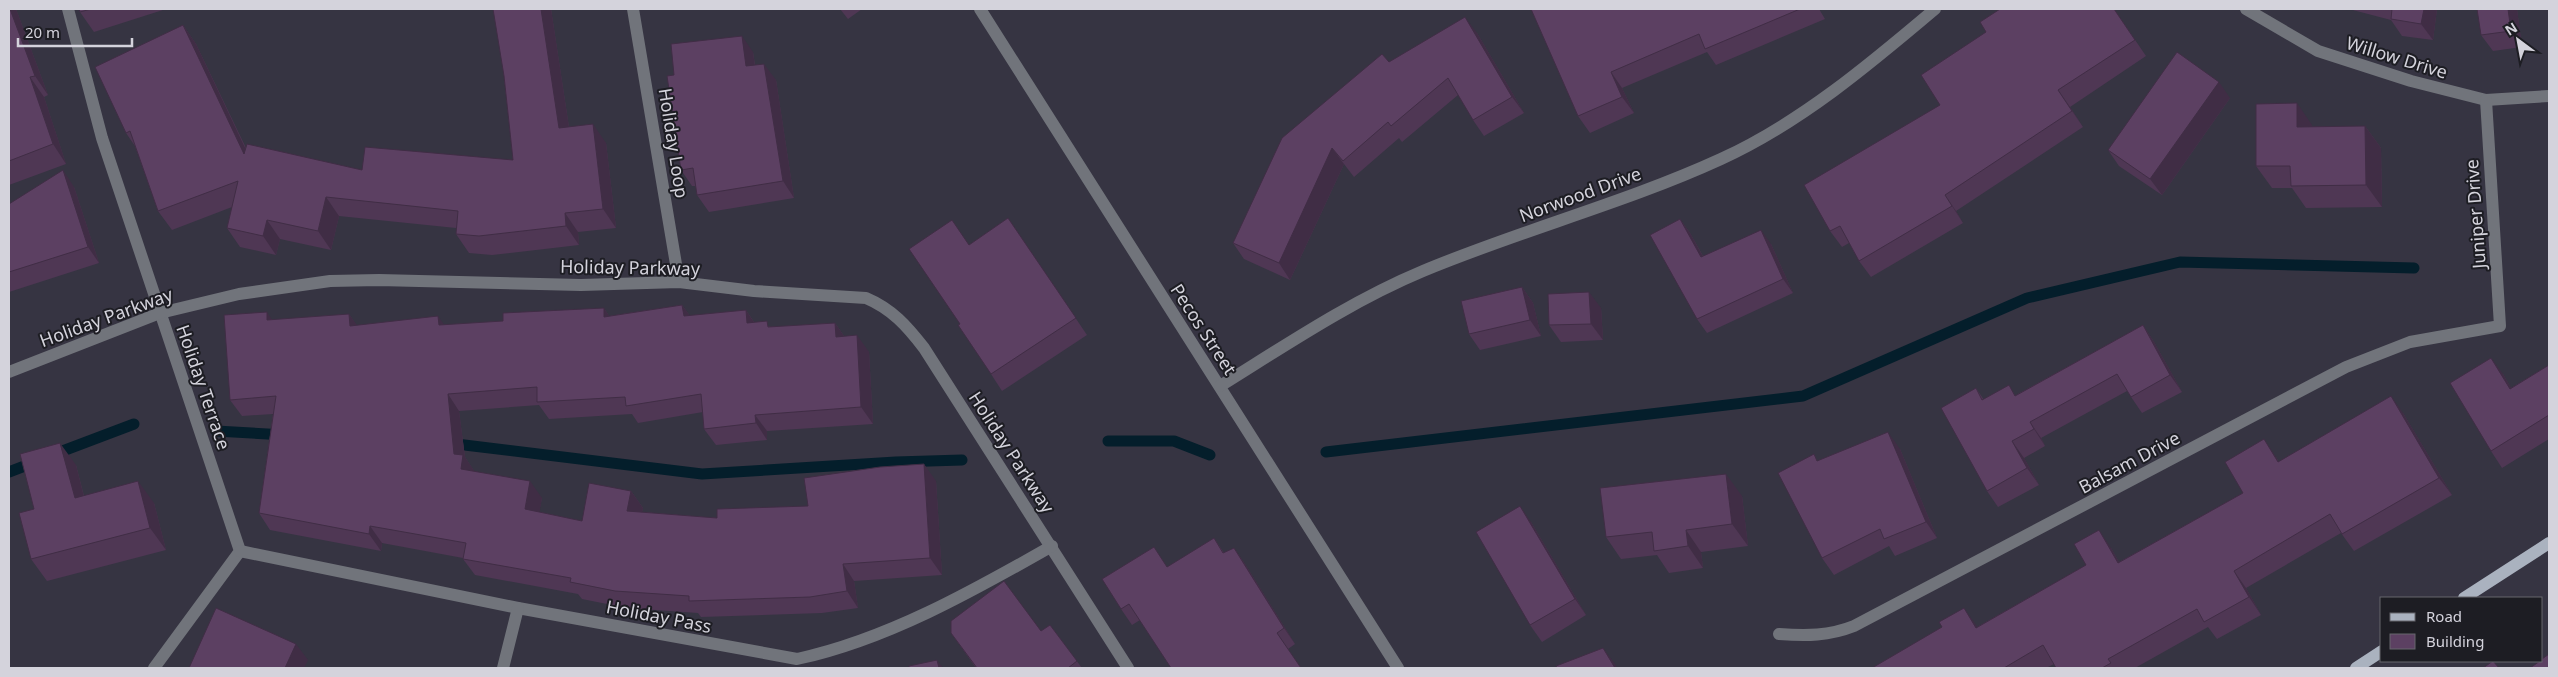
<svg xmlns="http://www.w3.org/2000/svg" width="2558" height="677" font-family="'Noto Sans',sans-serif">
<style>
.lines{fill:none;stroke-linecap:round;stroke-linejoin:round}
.stream{stroke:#041e2b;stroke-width:11}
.minor{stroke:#71747b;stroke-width:12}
.major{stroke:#aab2bf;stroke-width:12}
.wall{fill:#4f3754}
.shaded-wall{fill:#402d45}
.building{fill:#5c4062;stroke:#402d45}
.labels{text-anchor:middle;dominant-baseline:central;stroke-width:4;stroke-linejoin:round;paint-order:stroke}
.street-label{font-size:18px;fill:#d4d3dc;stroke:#1d1d23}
</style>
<rect width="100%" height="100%" fill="#363442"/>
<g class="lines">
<g class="stream">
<polyline points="216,431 285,435"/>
<polyline points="1108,441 1174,441 1210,455"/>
<polyline points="448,443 702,474 896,462 962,460"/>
<polyline points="1326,452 1803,396 2027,298 2180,262 2414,268"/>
<polyline points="52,455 134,424"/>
<polyline points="9,472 35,462"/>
</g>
<g class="minor">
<polyline points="68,9 102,138 240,551 154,668"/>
<polyline points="633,9 679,282"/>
<polyline points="980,9 1398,668"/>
<polyline points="2246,9 2318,51 2411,81 2486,100 2549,96"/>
<path d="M9 372 160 313 239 294 330 281 379 280 581 285 679 282 754 291 866 298C892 309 907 326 924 348L1128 668"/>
<path d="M1220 386C1286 345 1351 301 1423 271 1521 230 1625 203 1721 159 1800 123 1870 64 1935 9"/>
<path d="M240 551 518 608 797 659C886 640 973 591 1052 546"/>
<path d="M1779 634C1806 636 1829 636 1854 626L2346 367 2410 342 2500 326 2486 100"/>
<polyline points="503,668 518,608"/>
</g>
<g class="major">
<polyline points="2464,598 2549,543"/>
<polyline points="2356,668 2382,651"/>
</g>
</g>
<g class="wall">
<polygon points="9,9 16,9 48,95 44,97 66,164 9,185"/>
<polygon points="79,9 166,9 94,32 80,12"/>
<polygon points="551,9 569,127 606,143 616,228 578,232 579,245 492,255 469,253 456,234 456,228 339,216 331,250 280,239 276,255 240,247 227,228 232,207 172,230 158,211 135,146 126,133 183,25 196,44 246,148 362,170 513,160 504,76"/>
<polygon points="840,9 862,9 848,19"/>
<polygon points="1531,9 1819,9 1825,19 1716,65 1707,52 1622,88 1634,113 1590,133 1578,116"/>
<polygon points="2114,9 2146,56 2070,107 2083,127 1956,211 1963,223 1871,277 1859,261 1849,243 1842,247 1830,231"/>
<polygon points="2349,9 2437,9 2433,40 2402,36 2391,20"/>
<polygon points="2517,9 2522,47 2493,51 2481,35"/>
<polygon points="1477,33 1524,113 1484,136 1473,120 1458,95 1402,142 1399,138 1354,177 1344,164 1290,280 1244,259 1233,243 1389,62"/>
<polygon points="753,52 755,65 776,80 794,198 709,212 697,195 696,186 692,186 681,170 674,75"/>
<polygon points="2230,98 2162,195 2119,166 2108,150"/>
<polygon points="2312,125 2312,127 2365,126 2381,148 2382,207 2306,208 2292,188 2272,188 2256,166"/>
<polygon points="74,187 99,263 9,292 9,204"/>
<polygon points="1008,218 1087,335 1002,391 991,374 960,324 969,245"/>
<polygon points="1680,219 1690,233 1703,256 1771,244 1793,293 1707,333 1697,319"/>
<polygon points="1522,287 1533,303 1541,336 1480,350 1469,334"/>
<polygon points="682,305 690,316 746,310 754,322 771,327 835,323 844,336 869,352 873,424 767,431 767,440 716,445 704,429 703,412 638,423 632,414 549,419 539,405 459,411 465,457 474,471 542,498 539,512 582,521 631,491 643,508 642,512 717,518 808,506 936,481 942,575 854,581 858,608 822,613 701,617 698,613 627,608 582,599 578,594 475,575 463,559 463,558 382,543 381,551 270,530 259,513 273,414 242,416 230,400 272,320 349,314 357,326 444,325 503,321 604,308 609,316"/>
<polygon points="1601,308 1603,340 1561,342 1549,325"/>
<polygon points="2143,325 2154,342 2182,392 2142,413 2127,391 2041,438 2045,446 2024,458 2039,485 1998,507 1987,491 1976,388 1984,400 2016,395"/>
<polygon points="2549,365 2549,439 2502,468 2491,451 2503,374 2511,388"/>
<polygon points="2403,413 2452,495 2354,551 2341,533 2246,588 2261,615 2217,639 2208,627 2135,668 2056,668 2054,664 2046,668 1872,668 1977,627 2086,565 2111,548 2119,562 2243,493 2276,457 2279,462"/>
<polygon points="1900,449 1937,538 1895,556 1889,546 1834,575 1822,558 1818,461"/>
<polygon points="76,465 84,496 154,503 166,550 47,581 31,559 34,509"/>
<polygon points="1742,496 1748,546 1701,552 1703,568 1669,573 1657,555 1621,559 1606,537"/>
<polygon points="1531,522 1586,615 1542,642 1530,625"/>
<polygon points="1214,538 1224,553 1234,548 1245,564 1295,644 1288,649 1301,668 1171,668 1140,620 1132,625 1121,609"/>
<polygon points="1050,625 1082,668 976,668 951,633 1041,631"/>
</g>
<g class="shaded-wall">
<polygon points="10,9 16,9 48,95 35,76"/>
<polygon points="541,9 551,9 572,147 559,128"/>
<polygon points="2424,9 2437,9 2433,40 2421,24"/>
<polygon points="2508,9 2517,9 2522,47 2511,31"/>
<polygon points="1465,17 1477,33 1524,113 1512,97"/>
<polygon points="183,25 196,44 257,173 244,154"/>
<polygon points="742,36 753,52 757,82 746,66"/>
<polygon points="764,64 776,80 794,198 783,181"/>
<polygon points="1611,72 1622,88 1634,113 1622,97"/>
<polygon points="30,77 44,97 66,164 53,144"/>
<polygon points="2219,82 2230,98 2162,195 2150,179"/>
<polygon points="2058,90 2070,107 2083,127 2072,111"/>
<polygon points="2297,103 2312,125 2312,149 2297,127"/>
<polygon points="593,124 606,143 616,228 603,209"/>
<polygon points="2365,126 2381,148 2382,207 2366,185"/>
<polygon points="1332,148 1344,164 1290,280 1279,263"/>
<polygon points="63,170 74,187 99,263 88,247"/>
<polygon points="1945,195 1956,211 1963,223 1952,206"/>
<polygon points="326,197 339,216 331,250 318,231"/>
<polygon points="565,213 578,232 579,245 566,226"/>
<polygon points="1680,219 1690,233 1711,271 1701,257"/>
<polygon points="267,220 280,239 276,255 263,236"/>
<polygon points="1761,230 1771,244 1793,293 1783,279"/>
<polygon points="1522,287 1533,303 1541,336 1530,320"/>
<polygon points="1589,292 1601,308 1603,340 1591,324"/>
<polygon points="682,305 694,321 684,316"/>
<polygon points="604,308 615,325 604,317"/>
<polygon points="746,310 757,327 747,323"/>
<polygon points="267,312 278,329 267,320"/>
<polygon points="349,314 361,331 350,326"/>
<polygon points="438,316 450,333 439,325"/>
<polygon points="835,323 846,339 836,337"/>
<polygon points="2143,325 2154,342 2182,392 2170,375"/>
<polygon points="857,335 869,352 873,424 861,407"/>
<polygon points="2491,358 2503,374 2521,405 2510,389"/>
<polygon points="448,394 459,411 465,457 475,472 461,469 454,454"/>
<polygon points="2391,396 2403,413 2452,495 2439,478"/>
<polygon points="755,415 767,431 767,440 756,423"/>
<polygon points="2030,422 2041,438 2045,446 2034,429"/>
<polygon points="1888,432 1900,449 1937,538 1926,522"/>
<polygon points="2264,439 2276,457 2290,480 2278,462"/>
<polygon points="2012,441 2024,458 2039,485 2027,468"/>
<polygon points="60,443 76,465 90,521 75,498"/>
<polygon points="924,464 936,481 942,575 930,558"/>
<polygon points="1726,474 1742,496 1748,546 1732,524"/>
<polygon points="138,481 154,503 166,550 150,528"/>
<polygon points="530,481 542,498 537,526 525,509"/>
<polygon points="631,491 643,508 639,528 627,511"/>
<polygon points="1520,506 1531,522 1586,615 1575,599"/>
<polygon points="370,526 382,543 381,551 369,534"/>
<polygon points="1686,530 1701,552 1703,568 1688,546"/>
<polygon points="2099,530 2111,548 2130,581 2118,563"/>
<polygon points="1234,548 1245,564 1295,644 1284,628"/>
<polygon points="843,564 854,581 858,608 847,591"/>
<polygon points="2234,571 2246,588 2261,615 2249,597"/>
<polygon points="1964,608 1976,625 1988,645 1976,628"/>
<polygon points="296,644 308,660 304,668 285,668"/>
<polygon points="1603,648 1615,664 1617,668 1615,668"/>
<polygon points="937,660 943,668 939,668"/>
</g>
<g class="building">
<polygon points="9,9 10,9 35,76 30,77 53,144 9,161"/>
<polygon points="79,9 91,9 80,12"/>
<polygon points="493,9 541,9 559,128 593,124 603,209 565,213 566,226 479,236 456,234 458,211 326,197 318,231 267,220 263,236 227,228 238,181 158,211 130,131 126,133 95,67 183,25 244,154 247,144 362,170 365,147 513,160 504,76"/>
<polygon points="1531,9 1800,9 1705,49 1699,34 1611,72 1622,97 1578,116"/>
<polygon points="2000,9 2114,9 2135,40 2058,90 2072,111 1945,195 1952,206 1859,261 1840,226 1830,231 1804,185 1940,105 1921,75 1986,32 1980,22"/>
<polygon points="2392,9 2424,9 2421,24 2391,19"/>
<polygon points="2477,9 2508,9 2511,31 2481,35"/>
<polygon points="1465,17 1512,97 1473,120 1448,78 1391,126 1388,122 1343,161 1332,148 1279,263 1233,243 1282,138 1382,54 1389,62"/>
<polygon points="742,36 746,66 764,64 783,181 697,195 693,168 681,170 667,76 674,75 671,44"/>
<polygon points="2177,52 2219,82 2150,179 2108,150"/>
<polygon points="2297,103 2297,127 2365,126 2366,185 2291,186 2290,166 2256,166 2256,104"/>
<polygon points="63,170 88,247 9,272 9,204"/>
<polygon points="1008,218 1076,318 991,374 958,325 960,324 909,249 952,220 969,245"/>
<polygon points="1680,219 1701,257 1761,230 1783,279 1697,319 1650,235"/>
<polygon points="1522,287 1530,320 1469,334 1461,301"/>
<polygon points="1589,292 1591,324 1549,325 1548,294"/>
<polygon points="682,305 684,316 746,310 747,323 767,321 768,327 835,323 836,337 857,335 861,407 755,415 756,423 704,429 701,394 626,406 625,397 537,402 537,387 448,394 454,454 463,455 461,469 530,481 525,509 582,521 589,483 631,491 627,511 717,518 717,509 808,506 804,478 880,467 924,464 930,558 843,564 847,591 810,597 689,601 689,596 615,591 570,582 571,578 463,559 466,543 370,526 369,534 259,513 276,396 230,400 224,315 267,312 267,320 349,314 350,326 438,316 439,325 503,321 503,313 604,308 604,317"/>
<polygon points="2143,325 2170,375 2131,397 2117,374 2030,422 2034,429 2012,441 2027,468 1987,491 1941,408 1976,388 1982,400 2009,385 2015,396"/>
<polygon points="2491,358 2510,389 2549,365 2549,415 2491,451 2450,383"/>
<polygon points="2391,396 2439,478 2342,534 2330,514 2234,571 2249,597 2204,622 2197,609 2108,659 2111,663 2102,668 2056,668 2043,645 2004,668 1872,668 1942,627 1939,622 1964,608 1976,628 2086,565 2074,544 2099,530 2118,563 2243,493 2225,462 2264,439 2278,462"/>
<polygon points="1888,432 1926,522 1884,539 1880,529 1822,558 1778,473 1814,454 1817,461"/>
<polygon points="60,443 75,498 138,481 150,528 31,559 19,513 34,509 20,454"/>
<polygon points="1726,474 1732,524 1686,530 1688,546 1654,551 1652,532 1606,537 1600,488"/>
<polygon points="1520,506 1575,599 1530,625 1476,532"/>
<polygon points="1214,538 1223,553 1234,548 1284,628 1277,633 1301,668 1171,668 1129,604 1121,609 1102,579 1154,547 1167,567"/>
<polygon points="1004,581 1041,631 1050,625 1077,661 1068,668 977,668 951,633 951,621"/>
<polygon points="216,608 296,644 285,668 189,668"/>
<polygon points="1603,648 1615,668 1557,668 1556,666"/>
<polygon points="2549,654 2549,668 2530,668 2540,661 2542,661 2542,659"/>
<polygon points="937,660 939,668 909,668 909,666"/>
<polygon points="2493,661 2499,668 2483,668"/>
</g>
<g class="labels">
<g class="street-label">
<text transform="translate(2397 57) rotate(17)">Willow Drive</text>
<text transform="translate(674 143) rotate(81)">Holiday Loop</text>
<text transform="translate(1580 194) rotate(-20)">Norwood Drive</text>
<text transform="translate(2475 214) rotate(-94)">Juniper Drive</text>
<text transform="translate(630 267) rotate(1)">Holiday Parkway</text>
<text transform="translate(106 317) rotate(-20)">Holiday Parkway</text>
<text transform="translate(1204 329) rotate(57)">Pecos Street</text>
<text transform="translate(204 387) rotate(71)">Holiday Terrace</text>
<text transform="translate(1012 452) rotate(57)">Holiday Parkway</text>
<text transform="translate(2129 462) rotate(-28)">Balsam Drive</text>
<text transform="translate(659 616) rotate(11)">Holiday Pass</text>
</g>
</g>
<rect width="2558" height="677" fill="none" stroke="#d4d3dc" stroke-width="20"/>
<rect x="2380" y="597" width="162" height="65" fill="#1d1d23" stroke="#66666d"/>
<rect x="2390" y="613" width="25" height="8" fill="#aab2bf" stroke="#66666d"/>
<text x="2426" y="622" font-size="15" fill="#d4d3dc">Road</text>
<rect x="2390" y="634" width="25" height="15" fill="#5c4062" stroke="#66666d"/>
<text x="2426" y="647" font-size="15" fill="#d4d3dc">Building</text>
<g transform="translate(2518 40) rotate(328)" stroke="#1d1d23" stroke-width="4" paint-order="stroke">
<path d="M0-4L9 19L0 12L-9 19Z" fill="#d4d3dc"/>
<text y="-8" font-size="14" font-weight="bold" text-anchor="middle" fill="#d4d3dc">N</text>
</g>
<path d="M18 38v8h114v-8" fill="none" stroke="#d4d3dc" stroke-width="2.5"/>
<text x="25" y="38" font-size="15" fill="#d4d3dc" stroke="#1d1d23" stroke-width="4" paint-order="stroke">20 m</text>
</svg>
